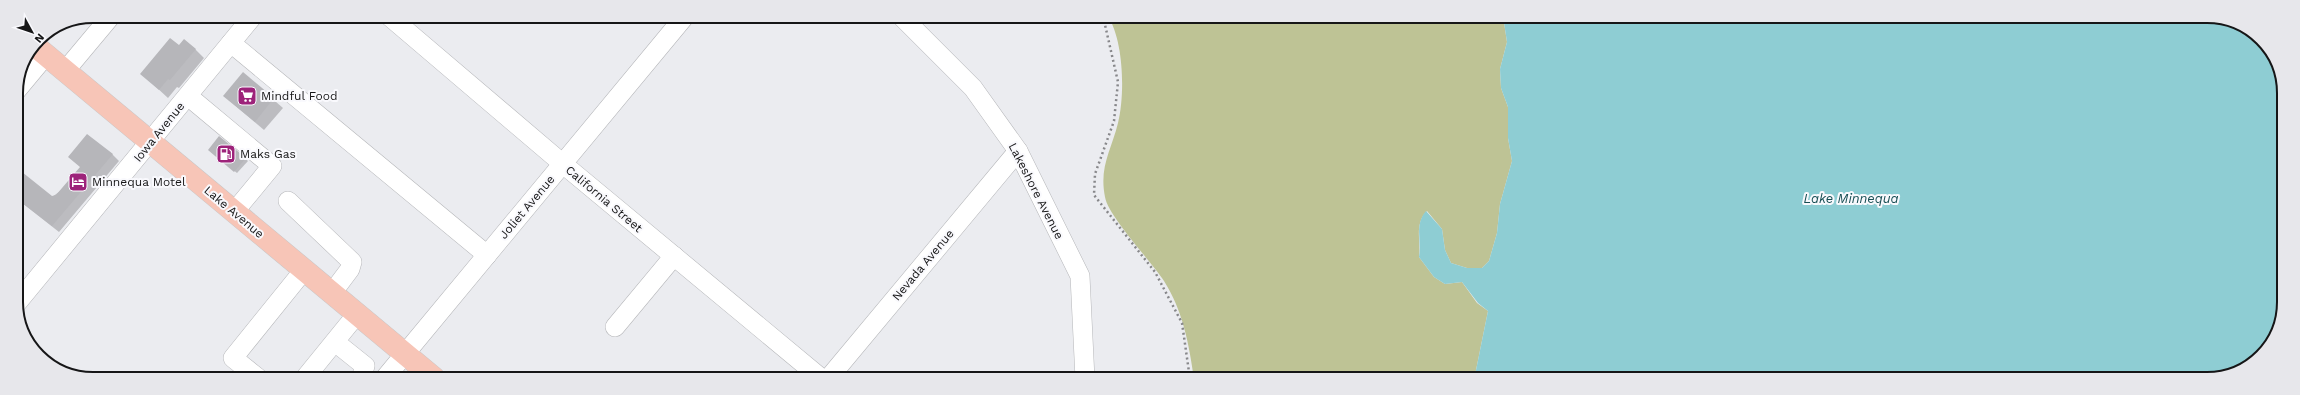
<svg xmlns="http://www.w3.org/2000/svg" width="2300" height="395" font-family="'Work Sans',sans-serif">
<style>
.green{fill:#bec395}
.water{fill:#8ecdd3}
.shadow{fill:#0003}
.building{fill:#b6b6ba}
.lines{fill:none;stroke-linecap:round;stroke-linejoin:round}
.minor-casing{stroke:#b5b6b9;stroke-width:20}
.major-casing{stroke:#c7c7c7;stroke-width:23}
.path{stroke:#87878a;stroke-width:2.5;stroke-dasharray:2 3;stroke-linecap:butt}
.minor{stroke:#fff;stroke-width:19}
.major{stroke:#f7c5b7;stroke-width:22}
.labels{text-anchor:middle;dominant-baseline:central;stroke-width:4;stroke-linejoin:round;paint-order:stroke}
.poi-label{font-size:12px;fill:#161617;stroke:#f9f9fd;text-anchor:start}
.street-label{font-size:12px;fill:#161617;stroke:#f9f9fd}
.water-label{font-size:13px;font-style:italic;fill:#154d52;stroke:#f9f9fd}
.rim{fill:none;stroke:#161617;stroke-width:2}
</style>
<rect width="100%" height="100%" fill="#ebecf0"/>
<path class="green" d="M1108 16H1503L1507 42 1500 69 1501 88 1508 107V138L1512 161 1500 204 1497 233 1489 261 1482 268H1467L1451 263 1445 250 1442 229 1427 211C1414 224 1421 241 1419 257L1434 277 1445 284 1462 282 1477 303 1488 311 1475 375 1448 379H1415L1412 377 1411 379H1194C1189 344 1183 311 1164 281 1151 261 1108 216 1105 197 1099 167 1111 151 1118 123 1125 95 1124 42 1108 16Z"/>
<path class="water" d="M1503 16 2217 17 2258 35 2282 78 2283 312 2258 360 2207 379H1448L1466 374 1475 375 1488 311 1478 303 1462 282 1445 284 1434 277 1419 257C1422 241 1414 225 1426 211L1442 229 1445 250 1451 263 1467 268H1482L1489 261 1497 233 1500 204 1512 161 1508 138V107L1501 88 1500 69 1507 42Z"/>
<g class="shadow">
<polygon points="179,46 195,49 204,58 179,88 177,87 168,98 142,74"/>
<polygon points="243,73 283,108 264,130 224,96"/>
<polygon points="219,137 248,161 237,173 211,152"/>
<polygon points="112,154 119,161 59,232 17,199 17,169 52,197"/>
</g>
<g class="building">
<polygon points="170,38 179,45 184,39 196,49 170,80 168,79 159,90 140,74"/>
<polygon points="243,72 274,98 255,122 223,96"/>
<polygon points="87,134 113,154 52,226 17,199 17,168 52,196 56,195 80,167 68,157"/>
<polygon points="219,136 246,158 234,172 208,150"/>
</g>
<g class="lines">
<g class="minor-casing">
<g id="minor">
<polyline points="389,16 563,164 822,379"/>
<polyline points="901,16 973,88 1018,151 1080,276 1085,379"/>
<polyline points="231,43 487,255"/>
<polyline points="65,71 111,16"/>
<polyline points="16,91 46,55"/>
<polyline points="188,96 272,166 234,212"/>
<polyline points="288,201 352,262 350,269 332,293"/>
<polyline points="17,303 253,16"/>
<polyline points="615,327 674,256"/>
<polyline points="335,342 365,366 361,378"/>
<polyline points="258,378 233,358 304,270"/>
<polyline points="305,378 357,314"/>
<polyline points="385,378 685,16"/>
<polyline points="828,379 1018,151"/>
</g>
</g>
<g class="major-casing">
<polyline id="major" points="34,45 434,378"/>
</g>
<polyline class="path" points="1103,16 1118,82 1114,121 1095,174 1094,195 1155,272 1182,323 1190,379"/>
<use href="#minor" class="minor"/>
<use href="#major" class="major"/>
</g>
<defs>
<g id="supermarket-square" transform="scale(1)"><rect x="-9" y="-9" width="18" height="18" rx="4" fill="#9d237a" stroke="#f9f9fd"/><path d="M-6-5.5h2.5l.6 2H6L4.5 2H-2.5L-4.4-4H-6ZM-1.5 3.2a1.3 1.3 0 1 0 .1 0ZM3 3.2a1.3 1.3 0 1 0 .1 0Z" fill="#fff"/></g>
<g id="fuel-square" transform="scale(1)"><rect x="-9" y="-9" width="18" height="18" rx="4" fill="#9d237a" stroke="#f9f9fd"/><path d="M-5.5-6h7V0h2V4h1.3V-2.5L3-4.5l.8-.8L6-3V5H2.5V1h-1V6h-7ZM-4.2-4.7v3.2H.2V-4.7Z" fill="#fff"/></g>
<g id="hotel-square" transform="scale(1)"><rect x="-9" y="-9" width="18" height="18" rx="4" fill="#9d237a" stroke="#f9f9fd"/><path d="M-6-4.5h1.5V1H6V5H4.5V3h-9V5H-6ZM-4 0a1.8 1.8 0 1 1 3.6 0ZM.5 0V-2.5h3Q6-2.5 6 0Z" fill="#fff"/></g>
</defs>
<g fill-rule="evenodd">
<use href="#supermarket-square" x="247" y="96"/>
<use href="#fuel-square" x="226" y="154"/>
<use href="#hotel-square" x="78" y="182"/>
</g>
<g class="labels">
<g class="poi-label">
<text x="261" y="96">Mindful Food</text>
<text x="240" y="154">Maks Gas</text>
<text x="92" y="182">Minnequa Motel</text>
</g>
<g class="street-label">
<text transform="translate(159 132) rotate(-51)">Iowa Avenue</text>
<text transform="translate(1036 191) rotate(63)">Lakeshore Avenue</text>
<text transform="translate(604 199) rotate(40)">California Street</text>
<text transform="translate(527 207) rotate(-50)">Joliet Avenue</text>
<text transform="translate(234 212) rotate(40)">Lake Avenue</text>
<text transform="translate(923 265) rotate(-50)">Nevada Avenue</text>
</g>
<g class="water-label">
<text x="1851" y="198">Lake Minnequa</text>
</g>
</g>
<path d="M0 0H2300V395H0ZM93 23H2207A70 70 0 0 1 2277 93V302A70 70 0 0 1 2207 372H93A70 70 0 0 1 23 302V93A70 70 0 0 1 93 23Z" fill="#e7e7eb" fill-rule="evenodd"/>
<path class="rim" d="M93 23H2207A70 70 0 0 1 2277 93V302A70 70 0 0 1 2207 372H93A70 70 0 0 1 23 302V93A70 70 0 0 1 93 23Z"/>
<g transform="translate(32 32) rotate(130)" stroke="#f9f9fd" stroke-width="3" paint-order="stroke">
<path d="M0-3L7 15L0 10L-7 15Z" fill="#161617"/>
<text y="-6" font-size="11" font-weight="bold" text-anchor="middle" fill="#161617">N</text>
</g>
</svg>
